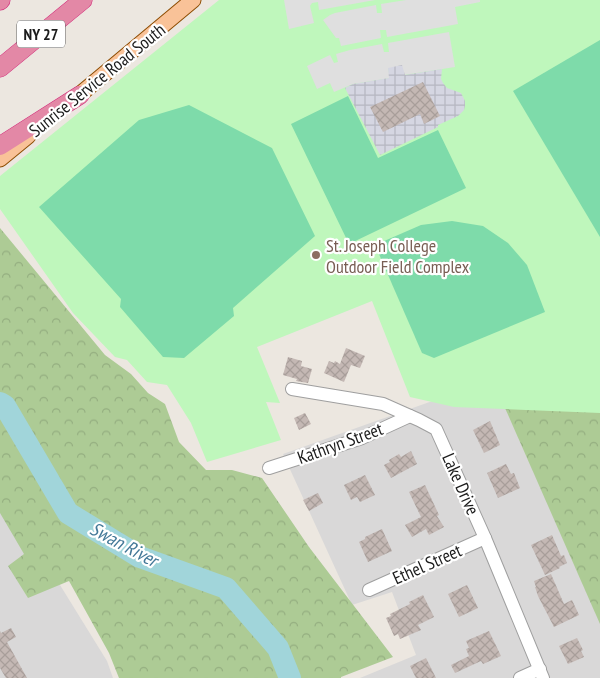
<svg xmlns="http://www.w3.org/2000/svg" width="600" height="678" font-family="'PT Sans Narrow',sans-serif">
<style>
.residential{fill:#d9d8d8}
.forest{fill:url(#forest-crowns)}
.park{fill:#bff7bc}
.pitch{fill:#7edbaa}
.parking{fill:#dfdfdf}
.plaza{fill:url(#plaza-grid)}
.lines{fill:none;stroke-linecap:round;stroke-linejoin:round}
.river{stroke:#a1d5da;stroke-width:22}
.building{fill:url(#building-cross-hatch)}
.minor-casing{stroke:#9f9f9f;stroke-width:14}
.major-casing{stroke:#8e4d03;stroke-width:17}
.highway-casing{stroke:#d12778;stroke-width:19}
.minor{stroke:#fff;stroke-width:12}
.major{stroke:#f9c298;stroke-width:15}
.highway{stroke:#e388a6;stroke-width:18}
.education-dot{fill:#8d6e63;stroke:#fff;stroke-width:2}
.labels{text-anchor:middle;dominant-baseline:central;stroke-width:4.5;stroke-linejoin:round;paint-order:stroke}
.shield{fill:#fff;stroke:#5f5f5f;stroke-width:1}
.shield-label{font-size:16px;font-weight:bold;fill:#1b1b1b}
.street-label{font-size:18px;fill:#1b1b1b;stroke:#fff}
.education-label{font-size:18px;fill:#785e54;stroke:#fff;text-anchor:start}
.water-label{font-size:19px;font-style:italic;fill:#447998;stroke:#fff}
</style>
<defs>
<pattern id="forest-crowns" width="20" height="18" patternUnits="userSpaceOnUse" patternTransform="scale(1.25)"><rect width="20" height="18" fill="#adcb95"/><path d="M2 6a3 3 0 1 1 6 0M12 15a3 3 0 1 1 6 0" fill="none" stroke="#94ae80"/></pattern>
<pattern id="plaza-grid" width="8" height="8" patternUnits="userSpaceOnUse" patternTransform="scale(1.25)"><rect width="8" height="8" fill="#d5d6e2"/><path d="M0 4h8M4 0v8" fill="none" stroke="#b6b7c1"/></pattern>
<pattern id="building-cross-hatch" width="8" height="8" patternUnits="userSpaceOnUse" patternTransform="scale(1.25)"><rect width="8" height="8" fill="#c4b8b4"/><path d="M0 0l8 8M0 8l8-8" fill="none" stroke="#a89e9a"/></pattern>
</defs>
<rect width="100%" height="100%" fill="#ece7e0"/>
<g class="residential">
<polygon points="500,377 600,606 600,678 360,678 416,655 392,592 352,605 283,454"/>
<polygon points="0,488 107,661 113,678 0,678"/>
</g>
<g class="forest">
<polygon points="0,228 105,355 131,374 148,393 165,404 179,442 206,470 232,470 262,478 309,547 393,657 341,677 341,678 119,678 109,653 69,581 28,598 8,566 24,554 0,513"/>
<polygon points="600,346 600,624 505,408"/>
</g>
<polygon class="park" points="219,0 600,0 600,413 454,407 410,397 372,301 257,347 280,403 266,402 281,440 207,462 191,423 167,385 147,382 127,360 115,357 73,313 0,209 0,176"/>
<g class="pitch">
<polygon points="600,40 600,237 513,91"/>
<polygon points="348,96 378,158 438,130 466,188 349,244 291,124"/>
<polygon points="189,105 272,148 315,236 233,308 234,316 184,358 163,357 120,307 121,299 39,207 139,120"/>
<polygon points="452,221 483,226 508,243 527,265 545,312 434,358 422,353 375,245 421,225"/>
</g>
<g class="parking">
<polygon points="284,0 375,0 319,10 318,2 312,3 310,6 314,23 289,29"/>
<polygon points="406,0 480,0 480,2 455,7 458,24 387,37 386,30 380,30 381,38 341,46 339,38 336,38 323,20 330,15 335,13 376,5 377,13 382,13 381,4"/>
<polygon points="449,32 455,67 404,75 388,68 390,78 353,84 334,92 330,83 317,89 307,66 330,55 334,63 338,62 336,54 350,50 382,44 384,52 389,52 388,43"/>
</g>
<polygon class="plaza" points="402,65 405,75 442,69 441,79 443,83 447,88 461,93 465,101 465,106 464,110 458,116 438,125 438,127 380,155 345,88 353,84 389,78 388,68"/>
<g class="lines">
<polyline class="river" points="0,403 5,406 68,513 140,557 226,588 278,648 290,678"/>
</g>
<g class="building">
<polygon points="423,82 440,116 424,124 420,114 383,132 370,107"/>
<polygon points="346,348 365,356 360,368 351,365 344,382 324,373 329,361 334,363 335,361 340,364"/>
<polygon points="288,357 302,361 301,366 312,369 308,383 296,381 297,379 283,375"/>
<polygon points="305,413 311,424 299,430 294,418"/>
<polygon points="490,421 500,445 484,453 473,430"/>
<polygon points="411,451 417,464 391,478 384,465 390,462 389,460 399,454 401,457"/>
<polygon points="506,464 511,474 514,473 520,488 498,498 487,473"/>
<polygon points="365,475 375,495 360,502 357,497 351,500 344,485"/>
<polygon points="425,485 439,515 437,516 444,527 429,535 426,529 412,537 405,525 421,517 409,492"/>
<polygon points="318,493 323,503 309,511 303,500"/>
<polygon points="382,529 392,551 368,562 359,542 365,539 365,537"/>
<polygon points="552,535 561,556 564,555 567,563 559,567 560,568 545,575 531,545"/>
<polygon points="551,574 564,604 572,600 579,615 554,627 538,596 535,587 536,587 534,581"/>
<polygon points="467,585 478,608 459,617 448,594"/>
<polygon points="423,595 434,617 418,625 421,630 400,639 398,634 394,636 386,618 391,616 390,614 410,604 409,602"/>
<polygon points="11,628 16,637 7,642 27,678 6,678 0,668 0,631 1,633"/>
<polygon points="489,631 501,656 483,664 481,661 455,673 451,665 469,656 466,649 469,648 466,641"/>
<polygon points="577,638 583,650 581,651 584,657 568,664 559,646"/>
<polygon points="426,658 436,678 416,678 410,666"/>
</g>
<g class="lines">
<g class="minor-casing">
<g id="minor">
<polyline points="292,389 383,404 419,420 436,429 485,538 543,678"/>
<polyline points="269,468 362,438 410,416"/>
<polyline points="369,590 485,538"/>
<polyline points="520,678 540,669"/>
</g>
</g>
<g class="major-casing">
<g id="major">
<polyline points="72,101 193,0"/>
<polyline points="0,159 28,136"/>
</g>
</g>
<g class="highway-casing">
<g id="highway">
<polyline points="0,1 1,0"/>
<polyline points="0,68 83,0"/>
<polyline points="0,146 80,95"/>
</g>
</g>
<use href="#minor" class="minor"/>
<use href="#major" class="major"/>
<use href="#highway" class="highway"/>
</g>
<circle class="education-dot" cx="316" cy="255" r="5"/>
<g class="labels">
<rect class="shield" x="17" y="20.5" width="48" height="27" rx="4"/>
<g class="shield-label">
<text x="41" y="34">NY 27</text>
</g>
<g class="street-label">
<text transform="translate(97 80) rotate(-39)">Sunrise Service Road South</text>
<text transform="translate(340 443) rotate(-20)">Kathryn Street</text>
<text transform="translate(461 484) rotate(66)">Lake Drive</text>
<text transform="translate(427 564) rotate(-24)">Ethel Street</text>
</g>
<g class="education-label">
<text x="326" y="245">St. Joseph College<tspan x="326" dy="21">Outdoor Field Complex</tspan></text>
</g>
<g class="water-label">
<text transform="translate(124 544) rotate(28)">Swan River</text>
</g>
</g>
</svg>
